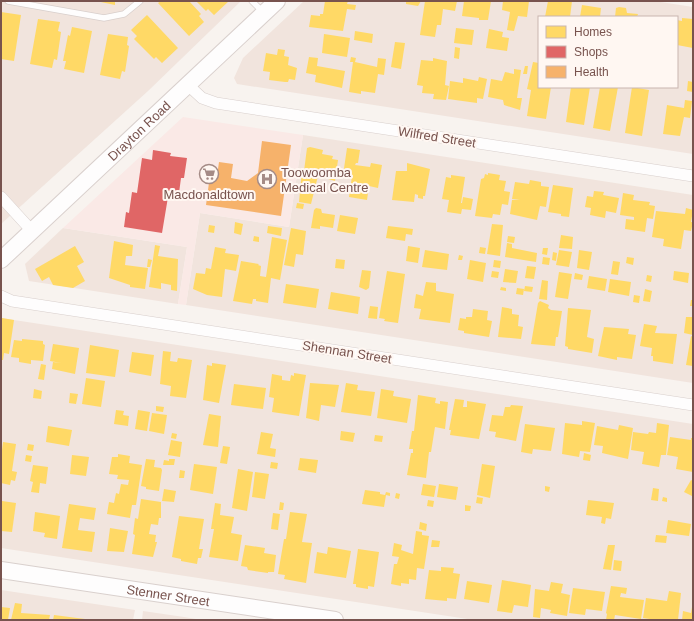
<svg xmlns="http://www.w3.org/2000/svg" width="694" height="621" font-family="Arial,sans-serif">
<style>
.residential{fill:#f1e4dd;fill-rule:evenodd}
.commercial{fill:#fae9e6}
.homes{fill:#ffd966}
.shops{fill:#e06666}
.health{fill:#f6b26b}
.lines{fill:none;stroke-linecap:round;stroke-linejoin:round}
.lane-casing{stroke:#d8cfcc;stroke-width:7}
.street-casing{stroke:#d8cfcc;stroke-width:12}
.secondary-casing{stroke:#d9d0cd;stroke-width:18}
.lane{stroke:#fefdfd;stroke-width:5.5}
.street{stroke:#fefdfd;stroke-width:11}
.secondary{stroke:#fefdfd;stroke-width:16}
.labels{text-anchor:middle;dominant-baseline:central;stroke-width:4;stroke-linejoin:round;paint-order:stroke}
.street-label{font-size:13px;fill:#78534e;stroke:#fff7f2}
.poi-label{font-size:13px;fill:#78534e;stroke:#fff7f2;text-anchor:start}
</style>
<rect width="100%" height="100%" fill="#f8f3ef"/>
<g class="residential">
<polygon points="1,1 241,1 148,91 1,224"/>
<path d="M304 1H654L693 7V154L237 84 234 78 243 58ZM539 17H677V87H539Z"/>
<polygon points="303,135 693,195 693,383 186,305 200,213 289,227"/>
<polygon points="63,228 187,247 178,304 29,281 25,264"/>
<polygon points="1,318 693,424 693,620 474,620 1,548"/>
<polygon points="1,590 135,610 133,620 1,620"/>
<polygon points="143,611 184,617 202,620 142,620"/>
</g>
<polygon class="commercial" points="183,117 303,135 289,227 200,213 186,305 178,304 187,247 63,228"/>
<g class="homes">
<polygon points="96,1 115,1 115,5"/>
<polygon points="161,1 189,1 201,14 199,16 204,22 189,36 158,3"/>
<polygon points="196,1 229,1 214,15 208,9 206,11"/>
<polygon points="325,1 348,1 347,4 356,5 355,10 347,9 343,31 309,27 311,15 320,16 320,14 323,14"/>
<polygon points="406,1 421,1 418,6 406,4"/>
<polygon points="425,1 457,1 455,11 443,9 441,25 437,25 435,37 420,35"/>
<polygon points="464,1 491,1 488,20 479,20 479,18 462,16"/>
<polygon points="503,1 529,1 527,17 518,16 514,31 507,30 510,12 502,10"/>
<polygon points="548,1 572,1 570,17 545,17"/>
<polygon points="582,5 601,8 600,17 580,17"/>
<polygon points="619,7 626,8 627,13 638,14 637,17 615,17 616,8"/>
<polygon points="1,12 21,15 14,61 1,59"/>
<polygon points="147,15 178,48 162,63 156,57 154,59 134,39 137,36 131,30"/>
<polygon points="682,18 693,19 693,48 677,45 677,20 682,21"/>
<polygon points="38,19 60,22 58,31 61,32 57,60 54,59 52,68 30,64"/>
<polygon points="72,27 92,31 84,73 64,69 66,61 63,61 68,35 70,36"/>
<polygon points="456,28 474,30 472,45 454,43"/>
<polygon points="489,29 503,32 502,37 509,38 507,51 486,48"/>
<polygon points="355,31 373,34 372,43 354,40"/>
<polygon points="108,34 128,37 127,45 129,46 125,72 122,71 120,79 100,75"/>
<polygon points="324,34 350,38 347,57 322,53"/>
<polygon points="395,42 405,43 401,69 391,67"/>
<polygon points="455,47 460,48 459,59 454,58"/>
<polygon points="278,49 285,50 284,56 289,57 288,65 297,68 295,80 289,79 288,82 285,82 269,80 270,72 263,71 266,53 277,55"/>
<polygon points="309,57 318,58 317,66 345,71 342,88 315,82 316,75 306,73"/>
<polygon points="351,57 356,58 355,62 377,67 378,58 386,59 384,75 378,74 375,93 361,91 361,94 349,92 353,62 350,62"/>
<polygon points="433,58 447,61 445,85 449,86 446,100 433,99 434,94 422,93 423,86 417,85 421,60 433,61"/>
<polygon points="533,62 539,63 539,87 551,87 546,119 527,116 531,90 527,89"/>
<polygon points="525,66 528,66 527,74 523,74"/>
<polygon points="514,69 521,70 517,98 522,98 520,110 504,105 503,100 488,97 491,79 502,81 505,72 514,74"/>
<polygon points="479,77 487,79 483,99 477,98 477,103 448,99 450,81 463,83 463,78 478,81"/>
<polygon points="688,81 693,82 693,92 687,91"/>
<polygon points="571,87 590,87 584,125 566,122"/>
<polygon points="600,87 618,87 610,131 593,128"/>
<polygon points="632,87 649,90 642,136 625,133"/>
<polygon points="685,100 692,101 691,110 690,118 684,117 680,136 663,134 667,105 684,108"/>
<polygon points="310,147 323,150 322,154 333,156 332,159 338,160 335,181 318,176 311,204 299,202 302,170 304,171 307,148"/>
<polygon points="347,148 360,150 358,163 356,163 355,165 370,167 371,163 382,165 378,188 369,186 367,200 349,197 352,176 343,175"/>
<polygon points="407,163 430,169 425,196 423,196 423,199 418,198 418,195 415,194 414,202 392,200 396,171 407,171"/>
<polygon points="488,173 500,175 499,180 506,181 504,191 510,192 508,205 502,204 500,215 493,214 492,218 475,216 481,179 484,178 485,174 488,175"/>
<polygon points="451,175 465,177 461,203 462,203 463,197 473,199 471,210 462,209 461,214 447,212 449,200 442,199 446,177 451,178"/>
<polygon points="530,180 541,182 541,186 549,187 546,207 540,206 537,220 510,214 512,200 520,200 512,199 515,182 529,184"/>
<polygon points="553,185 573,188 569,217 561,216 561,214 548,212"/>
<polygon points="594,191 604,192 603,195 619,198 616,213 606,211 605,218 590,215 591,208 585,207 587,196 593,197"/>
<polygon points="623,193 634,195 633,200 650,202 649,205 655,206 653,219 647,218 645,232 625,229 626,219 634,220 634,217 620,215"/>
<polygon points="297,203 304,204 303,209 296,208"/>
<polygon points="316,208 321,209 322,213 335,215 333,228 320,226 320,229 311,228 314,210"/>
<polygon points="686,208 693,210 691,222 693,222 691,231 684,230 681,249 663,246 664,239 652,237 656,211 685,214"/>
<polygon points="340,215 358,218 355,234 337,231"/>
<polygon points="235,222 243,224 241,235 234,233"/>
<polygon points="492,224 503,225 500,256 487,254"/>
<polygon points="209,225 215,226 214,233 208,232"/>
<polygon points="268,226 282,228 281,236 267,233"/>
<polygon points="388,226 413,229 412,235 406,234 405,241 386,238"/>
<polygon points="291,228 306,231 303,255 296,254 294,267 284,265"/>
<polygon points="561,235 573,237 572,249 559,248"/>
<polygon points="254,236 259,237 259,242 253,241"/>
<polygon points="508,236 515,237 514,243 507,242"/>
<polygon points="272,237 287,240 280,280 271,278 268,303 256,301 256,299 253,299 252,304 233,301 241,261 259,264 258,265 261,266 260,276 266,277"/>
<polygon points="114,241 133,245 132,256 126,256 125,265 148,268 145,289 130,287 130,285 109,278"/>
<polygon points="507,243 512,244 512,248 537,253 536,262 505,257"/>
<polygon points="155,245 160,246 158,256 178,259 177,291 171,290 171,285 161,283 161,289 149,287"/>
<polygon points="75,246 84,262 77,266 85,281 73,288 53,285 49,277 42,281 35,269"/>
<polygon points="408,246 420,248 418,263 406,261"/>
<polygon points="215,247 226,249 225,253 239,255 236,271 225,269 222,297 207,295 193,289 196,273 205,274 206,268 211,269"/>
<polygon points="480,247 486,248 485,254 479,253"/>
<polygon points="543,248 548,248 547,255 542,254"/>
<polygon points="425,250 449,254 447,270 422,267"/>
<polygon points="559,250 572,252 569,267 556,265"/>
<polygon points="579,250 592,252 589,270 577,268"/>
<polygon points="553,252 557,253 556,261 552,260"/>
<polygon points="459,255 463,256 462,260 458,260"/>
<polygon points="543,257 550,258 549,265 542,264"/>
<polygon points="627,257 634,258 633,265 626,263"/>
<polygon points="148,259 152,260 150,267 147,267"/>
<polygon points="336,259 345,260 344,269 335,268"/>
<polygon points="470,260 486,263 483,282 467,279"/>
<polygon points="494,260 501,261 500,268 493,267"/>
<polygon points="613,261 620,262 618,275 611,274"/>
<polygon points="527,266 536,267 534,279 525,278"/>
<polygon points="505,269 518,271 516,283 503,282"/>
<polygon points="362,270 371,271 369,288 366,290 359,287"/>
<polygon points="387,271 405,274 398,323 384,321 385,319 379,318"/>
<polygon points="492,271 499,272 498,278 491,277"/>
<polygon points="674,271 689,273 688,283 673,280"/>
<polygon points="559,272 572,274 568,299 555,297"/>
<polygon points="575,273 583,275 582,280 574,279"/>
<polygon points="647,275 652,276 651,282 646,281"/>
<polygon points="589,276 607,279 605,291 587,288"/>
<polygon points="610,279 631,282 629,296 608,292"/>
<polygon points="542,280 548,281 547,300 539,299"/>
<polygon points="426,282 436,283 436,291 454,294 450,323 419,319 421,309 414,308 416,294 423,296"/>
<polygon points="286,284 319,289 316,308 283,303"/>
<polygon points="525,286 533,287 532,292 524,291"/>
<polygon points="501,287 506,288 506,291 500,290"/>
<polygon points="517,288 524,289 523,295 516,294"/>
<polygon points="645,289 652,291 650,302 643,301"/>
<polygon points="331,292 360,297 358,314 328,309"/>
<polygon points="634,295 640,296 639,303 633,302"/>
<polygon points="691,300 693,300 693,306 690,306"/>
<polygon points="540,301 549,305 548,308 551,310 562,311 558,337 556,337 555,346 531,344 538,303"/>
<polygon points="370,306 378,307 377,319 368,318"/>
<polygon points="502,307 512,309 512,314 519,315 518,326 523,327 521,339 498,337"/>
<polygon points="568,308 591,310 587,337 594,339 592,353 568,349 568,347 565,346"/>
<polygon points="473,309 488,311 487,320 492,321 489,337 464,333 464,331 458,330 460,318 466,319 466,317 472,317"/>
<polygon points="686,317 693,317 693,335 684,333"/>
<polygon points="2,318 14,320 9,354 4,353 3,360 1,360"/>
<polygon points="644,324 657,326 655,333 677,334 673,364 653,361 653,356 651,356 652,348 640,346"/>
<polygon points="604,327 629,329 628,334 636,335 632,359 617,357 617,360 598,356"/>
<polygon points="691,336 693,337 693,366 686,365"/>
<polygon points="22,339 43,341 43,344 45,345 43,361 31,360 31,364 19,362 19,358 11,357 14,340 22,341"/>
<polygon points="53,344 79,348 75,374 52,369 53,362 61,363 50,361"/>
<polygon points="90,345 119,350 115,377 86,373"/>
<polygon points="163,351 171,352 170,361 177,362 178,358 192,360 186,398 170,396 171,386 160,384"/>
<polygon points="132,352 154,355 151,376 129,372"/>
<polygon points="212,363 226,365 219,403 203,400 207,365 212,366"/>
<polygon points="41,364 46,365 44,380 38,379"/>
<polygon points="294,373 306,375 299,416 272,412 274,398 269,397 272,374 282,376 282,380 290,381 291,375 294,376"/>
<polygon points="86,378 105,381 101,407 82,404"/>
<polygon points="310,383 339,385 335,407 321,405 319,421 306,418"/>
<polygon points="346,383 358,385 357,390 375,392 371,416 341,412"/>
<polygon points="234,384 266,388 263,409 231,405"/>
<polygon points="34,389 42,391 41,399 33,398"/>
<polygon points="381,389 394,391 393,396 411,399 407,423 377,418"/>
<polygon points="70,393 78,394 76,404 69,403"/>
<polygon points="418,395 436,398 435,403 440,404 440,401 448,402 445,429 435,427 431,452 429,452 426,478 407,475 411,453 413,453 413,449 409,449 412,431 414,431"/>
<polygon points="455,399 464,400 463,407 467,407 467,401 486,404 479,439 450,435 451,430 449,430"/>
<polygon points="511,405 523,406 516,441 495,437 496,432 489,431 492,415 503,416 505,407 510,407"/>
<polygon points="156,406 164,407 163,412 156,411"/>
<polygon points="116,410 124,411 123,415 129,416 128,426 114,424"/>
<polygon points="138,410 150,412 147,431 135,429"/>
<polygon points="152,413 167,415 164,434 149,431"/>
<polygon points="209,414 221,416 218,447 203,445"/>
<polygon points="582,421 595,423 590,452 580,451 579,457 562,454 565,423 582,425"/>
<polygon points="657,423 669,425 666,455 661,455 659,467 642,464 644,452 631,450 633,432 648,434 649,432 656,433"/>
<polygon points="525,424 555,428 551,451 533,449 532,454 521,452"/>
<polygon points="619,425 633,428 628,459 602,453 603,446 594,445 597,426 618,430"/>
<polygon points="48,426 72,430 69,446 46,442"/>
<polygon points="341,431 355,433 353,442 340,440"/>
<polygon points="261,432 273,434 270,448 276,449 275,457 257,454"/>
<polygon points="172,433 177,434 176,439 171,438"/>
<polygon points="375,435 383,436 382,442 374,441"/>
<polygon points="670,437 691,440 691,438 693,438 693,472 676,469 678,457 667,455"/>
<polygon points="171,440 182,442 180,457 168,455"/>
<polygon points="3,442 16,444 12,471 17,472 15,481 11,480 10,485 1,483 1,458"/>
<polygon points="28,444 34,445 33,451 27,450"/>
<polygon points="223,446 230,447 227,464 220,463"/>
<polygon points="584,453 591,455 590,461 583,460"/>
<polygon points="118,454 130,456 129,463 142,465 136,505 132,505 130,518 107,514 109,502 114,503 116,493 119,494 121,484 128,485 129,480 117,479 118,475 109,474 112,457 118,457"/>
<polygon points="26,455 32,456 31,462 25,461"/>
<polygon points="72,455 89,457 86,476 70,474"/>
<polygon points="300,458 318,460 316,473 298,470"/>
<polygon points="146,459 155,460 154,467 161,468 162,470 159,491 146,489 146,487 141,486"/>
<polygon points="169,459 175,459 174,465 163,465 164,460 169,461"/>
<polygon points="271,462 278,463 277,469 270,468"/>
<polygon points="194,464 217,467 213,494 190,490"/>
<polygon points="482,464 495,466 490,498 477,495"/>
<polygon points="33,465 48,467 46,484 40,483 39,493 31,492 33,482 30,481"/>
<polygon points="238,469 253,472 247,511 232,508"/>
<polygon points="180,470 185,471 184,478 179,478"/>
<polygon points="255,472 269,474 265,499 252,497"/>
<polygon points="691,480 693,481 692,496 684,492"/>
<polygon points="423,484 436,486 434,497 421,495"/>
<polygon points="439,484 458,487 456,500 437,497"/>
<polygon points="545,486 550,487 549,492 545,491"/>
<polygon points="653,488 659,489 658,501 651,500"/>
<polygon points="164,489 176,491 174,502 162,501"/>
<polygon points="365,490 380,492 380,494 385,495 386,492 390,493 390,496 386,495 384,507 362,504"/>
<polygon points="396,493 400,494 399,499 395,498"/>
<polygon points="477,497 483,498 482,504 476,503"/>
<polygon points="663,497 667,498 667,502 662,501"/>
<polygon points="141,499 161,502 161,518 159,518 158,525 151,524 149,534 156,535 155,542 157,542 153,557 132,554 135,535 133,534 135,518 138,519"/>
<polygon points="428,500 434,501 433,507 427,506"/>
<polygon points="588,500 614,503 611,519 606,518 605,524 601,523 602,517 586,515"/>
<polygon points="2,501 16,503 12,532 1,531"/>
<polygon points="280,502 284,503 283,510 279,510"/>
<polygon points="215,503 221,504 220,515 234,517 231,533 242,535 238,561 209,557 214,529 211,529"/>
<polygon points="69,504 96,508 94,520 80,518 78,530 95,532 92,552 62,548"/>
<polygon points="465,505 471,506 470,511 465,511"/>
<polygon points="35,512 60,516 57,539 44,537 45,533 33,531"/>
<polygon points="290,512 307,514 302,542 312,543 306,583 284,579 285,575 278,574 284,539 286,539"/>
<polygon points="273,513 280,514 278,530 271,529"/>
<polygon points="179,516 204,519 199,549 203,549 201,558 198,558 197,564 181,561 181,559 172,557"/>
<polygon points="668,520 691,524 689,536 666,533"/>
<polygon points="420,522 427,524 426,531 419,529"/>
<polygon points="110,528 128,531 124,552 107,551"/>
<polygon points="416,531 422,532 422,535 429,536 424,569 417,568 416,580 409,579 409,584 401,583 401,586 391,584 394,564 397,564 399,557 392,556 394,543 402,545 401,550 413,554"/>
<polygon points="656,535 667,536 666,543 655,542"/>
<polygon points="432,540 440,541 439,547 431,547"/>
<polygon points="245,545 265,548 264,553 276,555 274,572 268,572 268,573 248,570 247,567 241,566"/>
<polygon points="608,545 615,545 611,570 603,569"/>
<polygon points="328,547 351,551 346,578 314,573 317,552 327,554"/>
<polygon points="358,549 379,552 374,587 368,586 368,589 356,587 356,584 353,584"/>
<polygon points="614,560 622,561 621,571 613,570"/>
<polygon points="441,567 454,568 453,573 460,574 456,599 447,598 447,601 425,599 429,570 441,571"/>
<polygon points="502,580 531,585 528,607 514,605 512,613 497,611"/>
<polygon points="467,581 492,585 489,603 464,599"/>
<polygon points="551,582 563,584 561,593 570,595 567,616 550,613 551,610 541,608 540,618 533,617 535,589 549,591"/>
<polygon points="611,586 627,588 626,594 621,593 620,597 644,600 641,619 615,615 614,620 606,620 607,614 606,613"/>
<polygon points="573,588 605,592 602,611 586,609 585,615 569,613"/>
<polygon points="669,591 681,593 678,620 656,620 643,618 646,598 667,601"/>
<polygon points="15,603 22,604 21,613 50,615 49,620 11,620"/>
<polygon points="1,607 10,608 8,620 1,620"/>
<polygon points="692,607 693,620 682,620 683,611 691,613"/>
<polygon points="54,615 85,619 85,620 53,620"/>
</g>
<polygon class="shops" points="153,150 171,153 170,156 187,158 184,178 181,178 179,193 164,190 163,197 168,197 162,233 124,227 126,212 129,213 132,192 137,193 142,158 152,160"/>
<polygon class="health" points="262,141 291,145 281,216 206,205 210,175 217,176 219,162 233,164 231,178 247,181 258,173"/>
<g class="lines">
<g class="lane-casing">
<g id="lane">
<polyline points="8,1 104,18 124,14 140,1"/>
<polyline points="252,1 263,12"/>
</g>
</g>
<g class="street-casing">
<g id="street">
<polyline points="188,85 202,98 216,103 693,176"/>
<polyline points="1,197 32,231"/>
<polyline points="1,296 12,301 693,405"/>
</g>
</g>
<g class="secondary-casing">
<g id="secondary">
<path id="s1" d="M1 260 277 1"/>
<path id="s2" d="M1 570 335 620"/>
</g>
</g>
<use href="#lane" class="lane"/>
<use href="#street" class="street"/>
<use href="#secondary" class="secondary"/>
</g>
<defs>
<g id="supermarket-ring" transform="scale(1)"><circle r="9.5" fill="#fff7f2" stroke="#a58b86" stroke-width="1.5"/><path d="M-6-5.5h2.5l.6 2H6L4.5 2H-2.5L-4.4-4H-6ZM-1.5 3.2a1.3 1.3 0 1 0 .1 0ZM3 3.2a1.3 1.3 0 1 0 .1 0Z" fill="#a58b86"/></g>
<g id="hospital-ring" transform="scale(1)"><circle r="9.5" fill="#fff7f2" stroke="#a58b86" stroke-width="1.5"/><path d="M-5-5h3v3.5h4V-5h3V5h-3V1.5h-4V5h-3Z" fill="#a58b86"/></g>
</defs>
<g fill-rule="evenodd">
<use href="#supermarket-ring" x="209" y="174"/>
<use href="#hospital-ring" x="267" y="179"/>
</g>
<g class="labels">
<g class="street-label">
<text stroke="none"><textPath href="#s1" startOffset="189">Drayton Road</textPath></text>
<text transform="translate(437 137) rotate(9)">Wilfred Street</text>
<text transform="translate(347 352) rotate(9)">Shennan Street</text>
<text stroke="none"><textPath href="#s2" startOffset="169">Stenner Street</textPath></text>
</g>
<g class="poi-label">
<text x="281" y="172">Toowoomba<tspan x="281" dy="15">Medical Centre</tspan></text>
<text x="209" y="194" text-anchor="middle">Macdonaldtown</text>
</g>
</g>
<rect width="694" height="621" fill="none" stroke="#78534e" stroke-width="4"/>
<rect x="538" y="16" width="140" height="72" fill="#fff7f2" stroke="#c9b5b0"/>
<rect x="546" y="26" width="20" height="12" fill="#ffd966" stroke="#c9b5b0"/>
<text x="574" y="36" font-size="12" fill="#78534e">Homes</text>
<rect x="546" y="46" width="20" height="12" fill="#e06666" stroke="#c9b5b0"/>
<text x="574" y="56" font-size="12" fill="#78534e">Shops</text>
<rect x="546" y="66" width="20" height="12" fill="#f6b26b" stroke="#c9b5b0"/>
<text x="574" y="76" font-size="12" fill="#78534e">Health</text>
</svg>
